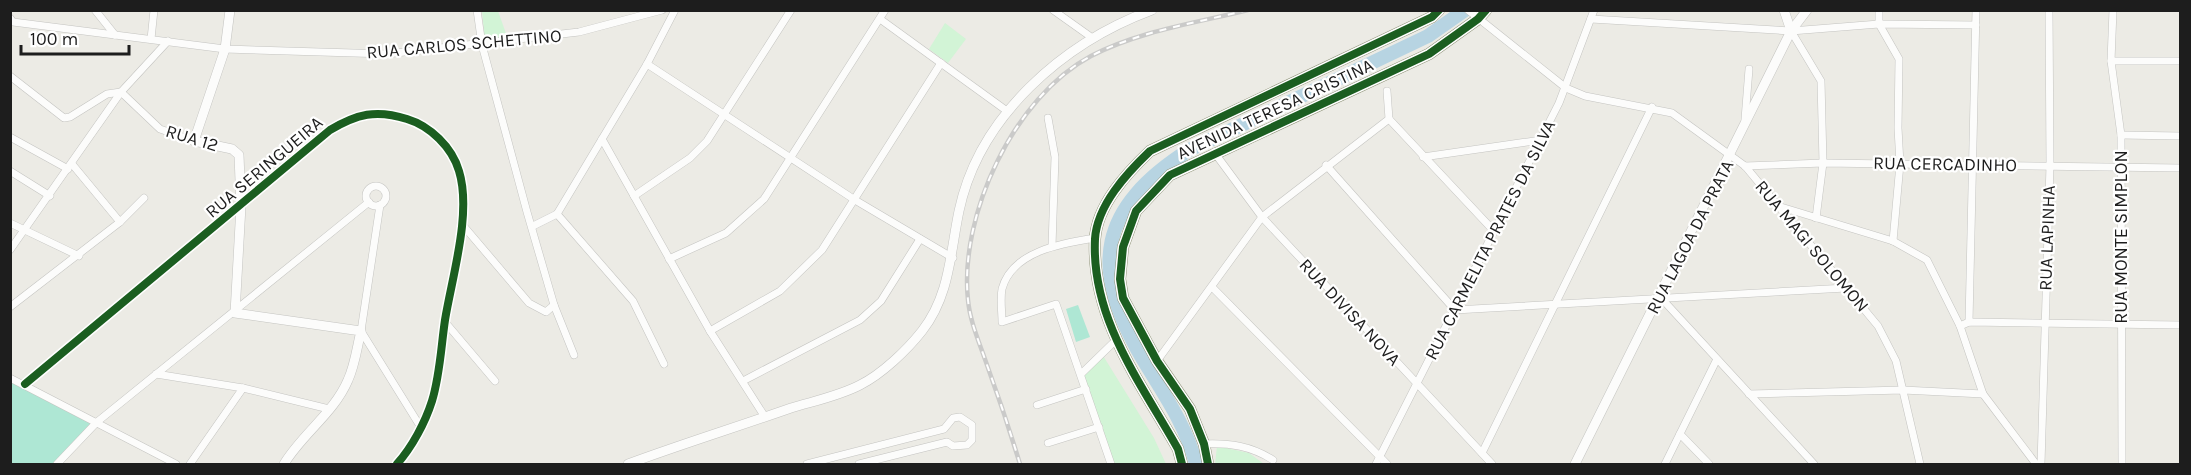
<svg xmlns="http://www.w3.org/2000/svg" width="2191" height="475" font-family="Karla,sans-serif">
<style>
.park{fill:#d2f4d6}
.pitch{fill:#aee7d4}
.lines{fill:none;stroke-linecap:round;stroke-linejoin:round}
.river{stroke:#b7d4e2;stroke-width:14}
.minor-casing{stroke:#c4c4c1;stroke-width:8}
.tertiary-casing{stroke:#c4c4c1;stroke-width:10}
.secondary-casing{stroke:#92967c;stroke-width:12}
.minor{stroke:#fcfcfb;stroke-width:7}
.tertiary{stroke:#fcfcfb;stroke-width:9}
.secondary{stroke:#f1f3e9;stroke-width:10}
.rail-casing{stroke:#cacac9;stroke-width:4.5}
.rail{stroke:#fff;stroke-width:2;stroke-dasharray:7;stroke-linecap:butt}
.cycleway-casing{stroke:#fff;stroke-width:11}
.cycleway{stroke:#1b5e20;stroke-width:8}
.labels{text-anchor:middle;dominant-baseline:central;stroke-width:4.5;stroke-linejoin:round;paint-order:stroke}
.street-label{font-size:18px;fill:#1d1d1d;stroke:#fff}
</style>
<rect width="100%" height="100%" fill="#ecebe5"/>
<g class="park">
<polygon points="482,11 498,11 508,39 485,42"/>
<polygon points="945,23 966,39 948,63 929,49"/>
<polygon points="1102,354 1154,438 1166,464 1111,464 1081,374"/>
<polygon points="1217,446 1249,453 1264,464 1215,464"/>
</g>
<g class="pitch">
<polygon points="1078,305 1090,337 1076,342 1066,309"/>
<polygon points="11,379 96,422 55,464 11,464"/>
</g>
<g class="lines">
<path class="river" d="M1196 464C1186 425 1163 393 1142 358 1089 267 1098 208 1189 150L1428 36 1465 10"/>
<g class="minor-casing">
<g id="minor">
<polyline points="95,10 115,35"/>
<polyline points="477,10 482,45 527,212 554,305 574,355"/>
<polyline points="1053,10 1091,37"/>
<polyline points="1468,10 1566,88 1585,96 1672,113 1745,166 1878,326 1896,361 1920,464"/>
<polyline points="1879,10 1879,24 1899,59 1898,128 1900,164 1893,241"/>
<polyline points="2113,10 2111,61 2121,135 2122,464"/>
<polyline points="10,18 13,22 225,49 387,54 579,32 662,10"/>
<polyline points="880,19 1007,111"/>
<polyline points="1591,19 1791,31 1879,24 1976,25"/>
<polyline points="1791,31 1821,81 1823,163 1816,218"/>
<polyline points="151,39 154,10"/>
<polyline points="2111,61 2180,61"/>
<polyline points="647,64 855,200 953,258"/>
<polyline points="10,76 64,118 70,117 107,94 121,92 160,129 194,141"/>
<polyline points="1048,118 1055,157 1052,246"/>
<polyline points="1389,119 1493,230"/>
<polyline points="1745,119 1749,69"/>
<polyline points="2121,135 2180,136"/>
<polyline points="10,137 68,169"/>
<polyline points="602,139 710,331 765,417"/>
<polyline points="1214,152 1262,217 1492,464"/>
<polyline points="1423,157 1541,140"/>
<polyline points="72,164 120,222"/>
<polyline points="1326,165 1455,310 1846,288"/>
<polyline points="1745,166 1823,163 2180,168"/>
<polyline points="10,171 50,196"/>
<circle cx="376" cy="196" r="10"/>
<polyline points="634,196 690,158 707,141 791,10"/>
<polyline points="380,205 361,331 420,426"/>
<polyline points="1781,207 1893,241 1927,260 1960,326 1983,394 2036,464"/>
<polyline points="557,214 633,301 664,364"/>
<polyline points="10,223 79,256"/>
<polyline points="461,223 529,303 546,312 554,305"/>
<polyline points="533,226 557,214 647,64 675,10"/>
<path d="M1095 238C1063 243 1012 251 1002 289 1000 299 1002 312 1002 322L1056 304 1111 464"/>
<polyline points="10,250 121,92 168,41"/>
<polyline points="669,259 726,233 764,199 885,10"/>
<polyline points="1213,288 1387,464"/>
<polyline points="1662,299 1814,464"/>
<polyline points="10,307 120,222 144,198"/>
<polyline points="445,322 495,381"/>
<polyline points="1969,322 1976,10"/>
<polyline points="1960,326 1969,322 2180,325"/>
<polyline points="710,331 780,291 822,250 941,63"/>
<polyline points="1157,361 1262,217 1389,119 1387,91"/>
<polyline points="156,374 243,388 329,409"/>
<polyline points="1081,374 1115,341"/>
<polyline points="10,378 176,464"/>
<polyline points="743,381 860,320 881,301 920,239"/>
<path d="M25 384 330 130C357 114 376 109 407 119 430 126 452 147 459 171 472 213 452 277 445 320 441 347 440 375 432 401 425 423 412 447 397 464"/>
<polyline points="1749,394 1903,390 1983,394"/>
<polyline points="1037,405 1086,389"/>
<polyline points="1680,434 1709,464"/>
<polyline points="1048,443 1099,427"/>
<path d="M1204 444C1231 443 1251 446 1273 460"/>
<polyline points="1482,453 1652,107"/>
<polyline points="57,464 97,422 369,202"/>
<polyline points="190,464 243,388"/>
<polyline points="807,464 944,429 953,418 960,417 972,425 972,440 967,445 953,446 947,442 859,464"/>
<polyline points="1376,464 1559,103 1594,10"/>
<polyline points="1665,464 1716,361"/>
<polyline points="2041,464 2050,165 2049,10"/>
</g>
</g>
<g class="tertiary-casing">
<g id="tertiary">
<path d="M230 10 225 49 194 141 232 149 239 155 241 206 235 313 361 331C357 347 355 365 348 380 334 413 302 434 284 464"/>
<polyline points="1784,10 1791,31"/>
<path d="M628 464C682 444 737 427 791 408 814 401 839 396 860 385 882 374 907 350 922 331 950 295 950 254 959 211 979 116 1063 43 1152 10"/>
<polyline points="1575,464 1791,31 1807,10"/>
</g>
</g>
<g class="secondary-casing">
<g id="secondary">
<path d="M1182 464 1178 449C1141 383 1091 319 1095 239 1097 205 1127 173 1150 151L1432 17 1439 10"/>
<polyline points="1208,464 1204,444 1190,409 1157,361 1123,298 1120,279 1123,247 1136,211 1170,175 1429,54 1478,19 1486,10"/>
</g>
</g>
<use href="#minor" class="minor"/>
<use href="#tertiary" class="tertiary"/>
<use href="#secondary" class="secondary"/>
<g class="rail-casing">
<path id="rail" d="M1020 464C1010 431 999 398 987 365 980 344 970 322 968 300 959 215 1014 97 1091 56 1139 31 1196 23 1248 10"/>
</g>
<use href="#rail" class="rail"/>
<g class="cycleway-casing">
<g id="cycleway">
<path d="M25 384 330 130C357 114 376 109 407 119 430 126 452 147 459 171 472 213 452 277 445 320 441 347 440 375 432 401 425 423 412 447 397 464"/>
<path d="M1182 464 1178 449C1141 383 1091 319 1095 239 1097 205 1127 173 1150 151L1432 17 1439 10"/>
<polyline points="1208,464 1204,444 1190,409 1157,361 1123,298 1120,279 1123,247 1136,211 1170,175 1429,54 1478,19 1486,10"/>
</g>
</g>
<use href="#cycleway" class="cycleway"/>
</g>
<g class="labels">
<g class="street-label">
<text transform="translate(464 44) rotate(-5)">RUA CARLOS SCHETTINO</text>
<text transform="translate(1275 109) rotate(-25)">AVENIDA TERESA CRISTINA</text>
<text transform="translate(192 138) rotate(17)">RUA 12</text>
<text transform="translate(1945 164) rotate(1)">RUA CERCADINHO</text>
<text transform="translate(264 167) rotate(-40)">RUA SERINGUEIRA</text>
<text transform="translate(1690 237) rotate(-63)">RUA LAGOA DA PRATA</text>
<text transform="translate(2121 237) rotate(-90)">RUA MONTE SIMPLON</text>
<text transform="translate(2047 238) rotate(-88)">RUA LAPINHA</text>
<text transform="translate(1490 240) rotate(-63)">RUA CARMELITA PRATES DA SILVA</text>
<text transform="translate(1812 246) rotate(50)">RUA MAGI SOLOMON</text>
<text transform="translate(1350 312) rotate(47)">RUA DIVISA NOVA</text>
</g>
</g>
<rect width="2191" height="475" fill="none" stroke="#1d1d1d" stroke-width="24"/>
<path d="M21 45v9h108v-9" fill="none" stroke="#1d1d1d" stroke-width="3"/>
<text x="30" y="45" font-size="18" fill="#1d1d1d" stroke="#ffffff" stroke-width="4.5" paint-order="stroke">100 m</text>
</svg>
